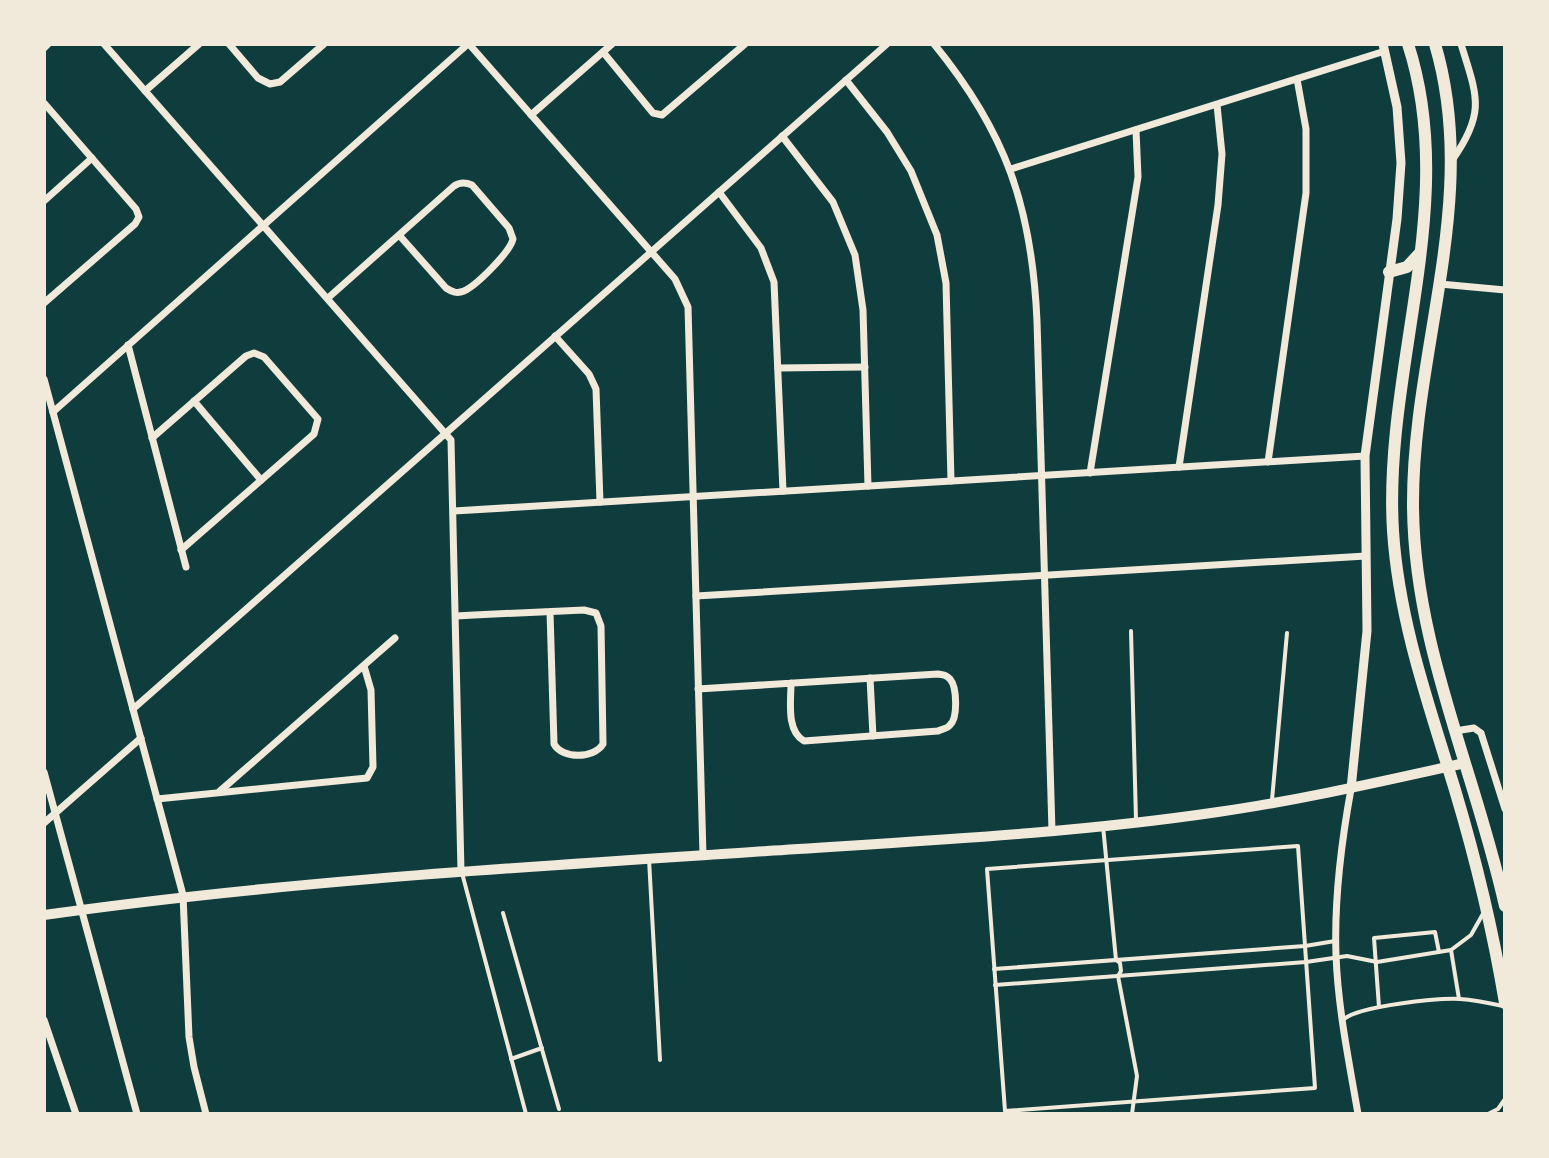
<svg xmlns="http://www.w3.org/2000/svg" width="1549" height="1158" font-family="Cabin,sans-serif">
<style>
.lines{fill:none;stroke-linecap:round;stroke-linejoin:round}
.service{stroke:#f1e9da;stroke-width:4}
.minor{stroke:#f1e9da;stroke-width:7}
.tertiary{stroke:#f1e9da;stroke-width:9}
.secondary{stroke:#f1e9da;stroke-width:10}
.primary{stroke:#f1e9da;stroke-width:12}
</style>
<rect width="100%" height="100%" fill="#0f3d3e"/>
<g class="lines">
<g class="service">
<polyline points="1131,631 1136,820"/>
<polyline points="1272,800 1287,633"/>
<polyline points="1103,826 1116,960 1120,963 1121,971 1118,976 1137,1076 1132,1114"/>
<polygon points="1298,846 1315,1088 1005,1111 987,869"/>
<polyline points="649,859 660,1060"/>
<polyline points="462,873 526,1114"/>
<polyline points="503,913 559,1109"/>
<polyline points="1451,950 1459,999"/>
<polyline points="994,969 1305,946 1335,941"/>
<polyline points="995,985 1306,962 1347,956 1377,962 1451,950 1471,935 1484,912"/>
<polyline points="1379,1007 1374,938 1435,932 1439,952"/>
<path d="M1344 1019C1360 1006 1436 998 1460 999 1474 1000 1489 1003 1503 1006"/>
<polyline points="511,1059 542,1048"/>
<polyline points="1488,1114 1498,1109 1505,1099"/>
</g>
<g class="minor">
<polyline points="104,44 451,440 461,871"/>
<polyline points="229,44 258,78 270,84 280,82 324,44"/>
<polyline points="469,44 675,279 688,307 703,855"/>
<path d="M934 44C1006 132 1032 207 1037 321L1052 831"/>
<polyline points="44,48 48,44"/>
<polyline points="603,52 653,113 662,115 745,44"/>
<polyline points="846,80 887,132 911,171 937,235 946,283 951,481"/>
<polyline points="145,91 199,44"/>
<polyline points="44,103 136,209 139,217 135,224 44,303"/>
<polyline points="531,115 612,44"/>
<polyline points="782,136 833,202 855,255 863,310 868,486"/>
<path d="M1453 159C1486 112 1477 96 1461 44"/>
<polyline points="1011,169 1385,51"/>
<polyline points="719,192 761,248 774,282 783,491"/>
<polyline points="44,201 92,158"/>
<polyline points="1440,284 1505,290"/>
<path d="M328 298 454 186C460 182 465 182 472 185L509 228 513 239C510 252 477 285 464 291 457 294 452 292 446 288L399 235"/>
<polyline points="555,336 589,374 596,389 600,502"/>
<polyline points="128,345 186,567"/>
<polyline points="778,368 865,367"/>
<polyline points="44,379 183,895 189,1037 194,1067 206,1114"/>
<polyline points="194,401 261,480"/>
<polyline points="53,412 468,44"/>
<polyline points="152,438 246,356 254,353 264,357 318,419 314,434 181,550"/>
<polyline points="1268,462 1306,193 1306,129 1297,79"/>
<polyline points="1179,467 1218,205 1222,154 1217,105"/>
<polyline points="1090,473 1138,177 1136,130"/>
<polyline points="454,511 1365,456"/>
<polyline points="696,596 1366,556"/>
<path d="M456 616 474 615 584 610 596 613 601 626 603 744C594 759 562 759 554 744L550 612"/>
<polyline points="870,678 873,736"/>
<path d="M698 689C778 684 858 679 938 674 944 675 946 675 950 679 957 687 958 718 950 725 947 729 942 729 938 731L804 741C786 731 791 701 791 683"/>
<polyline points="133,709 887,44"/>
<polyline points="1455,731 1474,728 1481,733 1505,809"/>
<polyline points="44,772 137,1114"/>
<path d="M1351 789C1341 844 1334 899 1336 955 1338 1009 1349 1061 1358 1114"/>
<polyline points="220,791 395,638"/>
<polyline points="157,799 367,778 373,767 371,690 364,666"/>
<polyline points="44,823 141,738"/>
<polyline points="44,1020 76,1114"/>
</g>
<polyline class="tertiary" points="1351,789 1367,631 1365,456 1397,219 1401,163 1397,107 1383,44"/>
<path class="secondary" d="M44 915C284 881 525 867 767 851 918 841 1069 834 1218 812 1301 800 1383 781 1465 763"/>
<g class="primary">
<path d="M1408 44C1460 204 1383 369 1393 531 1399 622 1429 705 1455 790 1476 860 1493 931 1505 1003"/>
<path d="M1435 44C1481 199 1412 350 1413 506 1414 647 1475 770 1505 906"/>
<polyline points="1389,272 1407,267 1419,254"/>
</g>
</g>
<rect width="1549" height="1158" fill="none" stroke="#f1e9da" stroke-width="92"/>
</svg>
